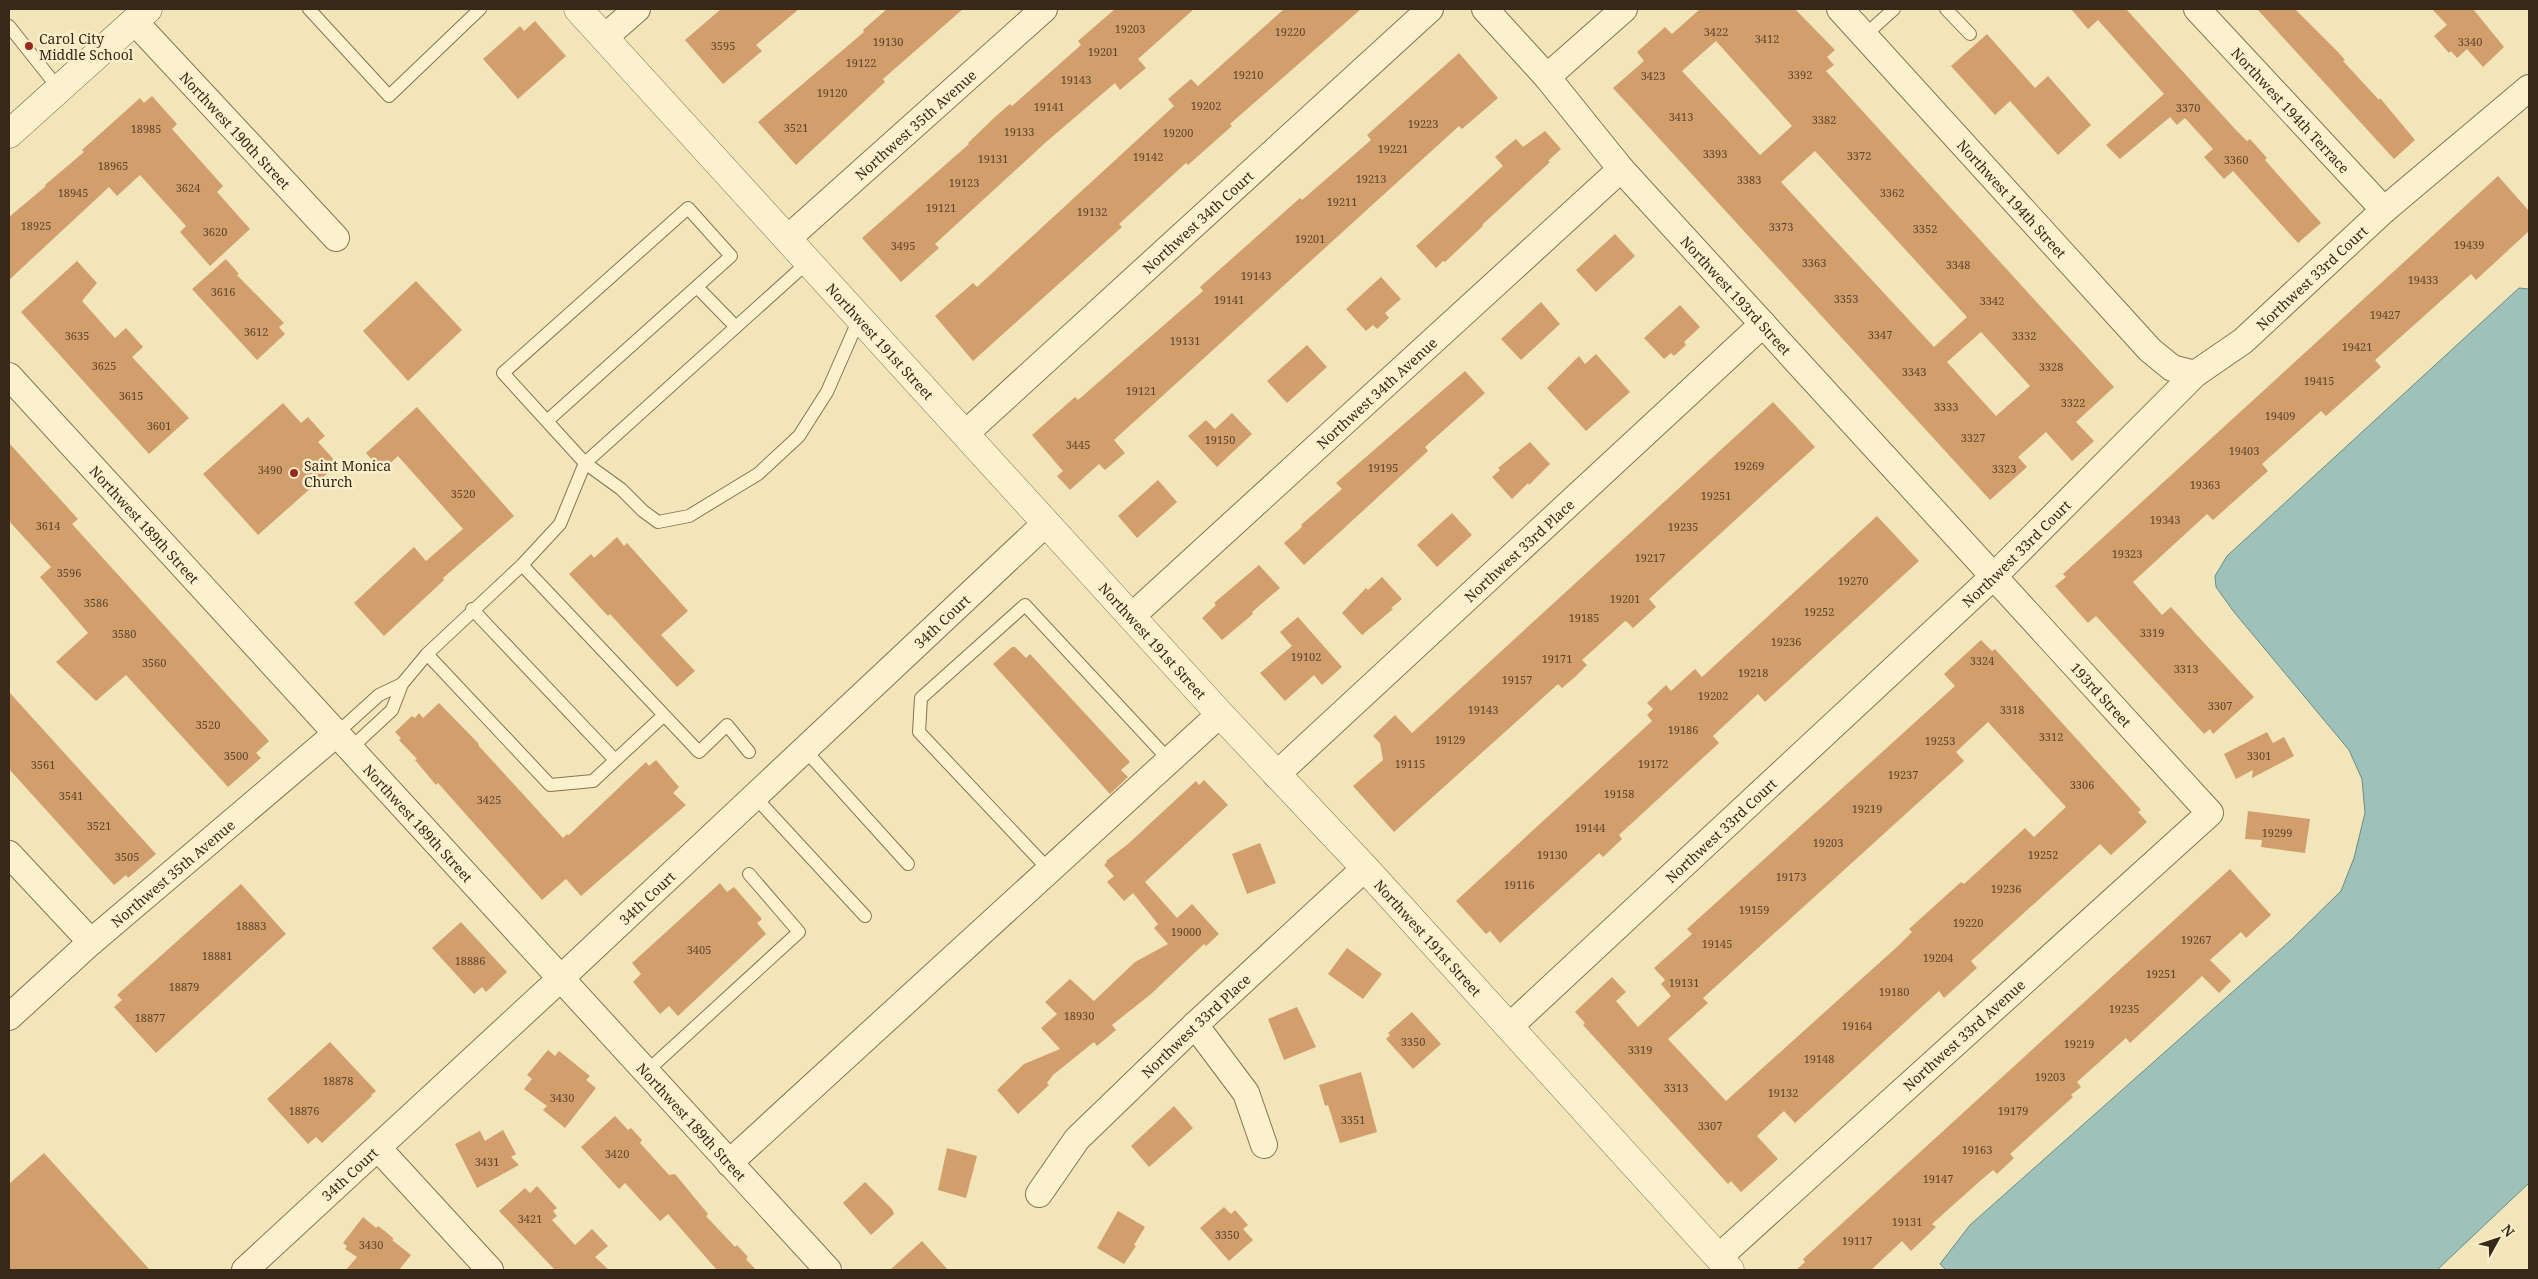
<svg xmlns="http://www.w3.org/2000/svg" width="2538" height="1279" font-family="'Noto Serif',serif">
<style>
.water{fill:#9ec1b9;stroke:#668e87}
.building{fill:#d29f6c;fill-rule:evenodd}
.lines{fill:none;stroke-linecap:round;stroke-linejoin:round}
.service-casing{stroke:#887453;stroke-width:14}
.minor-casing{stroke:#887453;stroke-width:28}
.tertiary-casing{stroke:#887453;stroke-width:29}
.secondary-casing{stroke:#695436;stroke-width:29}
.service{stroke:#fbf1cc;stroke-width:12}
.minor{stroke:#fbf1cc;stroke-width:26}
.tertiary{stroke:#fbf1cc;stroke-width:28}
.secondary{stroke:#fbf1cc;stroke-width:28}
.poi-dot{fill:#9b281e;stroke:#f8eec9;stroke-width:2}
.labels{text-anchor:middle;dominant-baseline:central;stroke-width:5;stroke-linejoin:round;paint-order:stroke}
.number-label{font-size:11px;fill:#5d462e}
.poi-label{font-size:14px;fill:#362919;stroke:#f8eec9;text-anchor:start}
.street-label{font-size:14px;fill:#362919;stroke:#f8eec9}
</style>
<rect width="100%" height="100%" fill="#f1e5b9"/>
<polygon class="water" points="2519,288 2529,289 2529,1183 2437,1270 1946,1270 1940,1264 1970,1225 2291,940 2341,891 2354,858 2365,813 2362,779 2349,750 2234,612 2216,587 2215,576 2227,556"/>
<g class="building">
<polygon points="721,9 799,9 756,45 762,51 723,84 685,40"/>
<polygon points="887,9 963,9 883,79 885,82 796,165 758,122 864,32 863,30"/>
<polygon points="1115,9 1194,9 1138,59 1146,68 1120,90 1115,83 1045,143 935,244 939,248 901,282 862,238 969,144 968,143 996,116 1010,104 1012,106 1081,45 1078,41"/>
<polygon points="1284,9 1361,9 1230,124 1232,126 1188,165 1186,163 1119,224 1122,227 973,361 935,316 973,283 977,287 1174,106 1168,99 1191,79 1198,86"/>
<path d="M1700 9H1795L1835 50 1827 57 1834 65 1826 71 2114 387 2076 422 2094 441 2072 461 2046 432 2018 457 2027 467 1990 500 1613 88 1644 61 1637 52 1665 27 1672 34ZM1716 41 1792 126 1760 155 1682 71ZM1815 151 1967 317 1934 347 1781 182ZM1981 332 2030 386 1996 416 1947 362Z"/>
<polygon points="2071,9 2126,9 2235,129 2247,141 2250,139 2267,158 2265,160 2321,223 2298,243 2233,171 2224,179 2204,157 2213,149 2185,118 2177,125 2170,117 2120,159 2106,145 2164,94 2098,20 2088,29"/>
<polygon points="2257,9 2295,9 2337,51 2345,60 2343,61 2379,100 2380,98 2415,140 2394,159"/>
<polygon points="2432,9 2473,9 2504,47 2483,67 2467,49 2457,58 2451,51 2449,53 2434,36 2447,25"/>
<polygon points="535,21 566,56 518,99 483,59 520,26 524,31"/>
<polygon points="1987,34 2035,88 2048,76 2091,125 2058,155 2010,101 1995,115 1951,66"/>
<polygon points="1459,53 1498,98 1462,129 1459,126 1114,440 1125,453 1105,470 1099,464 1070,490 1057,476 1063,471 1032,435 1075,397 1078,400 1203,291 1200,287 1300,198 1302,200 1371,140 1367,135"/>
<polygon points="152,96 177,124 172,129 223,186 217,192 250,229 210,266 180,232 186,226 140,175 117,196 109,187 9,280 9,217 46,186 45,185 84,152 82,150 140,98 144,103"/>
<polygon points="1545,131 1561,149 1548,161 1550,162 1482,225 1483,226 1445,262 1443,261 1436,268 1416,246 1503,166 1495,157 1505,148 1516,139 1523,147"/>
<polygon points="2498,176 2529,211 2529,231 2476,280 2471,274 2375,360 2381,367 2326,416 2321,411 2262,464 2268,471 2213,520 2207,514 2133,582 2162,615 2171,607 2254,697 2213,734 2210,729 2204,734 2096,616 2088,623 2055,586 2066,577 2063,574"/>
<polygon points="1615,234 1635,256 1596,292 1576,270"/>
<polygon points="226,259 239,274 237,275 284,323 279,327 285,334 257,360 192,289"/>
<polygon points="77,261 97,283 82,301 115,338 126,328 143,347 132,357 189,418 149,454 21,312"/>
<polygon points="1381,277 1401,299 1385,313 1389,318 1377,329 1373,325 1366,331 1346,309"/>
<polygon points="416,281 462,330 408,381 363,331"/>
<polygon points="1541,302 1560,324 1521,360 1501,339"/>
<polygon points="1680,305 1700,327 1684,342 1686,345 1674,356 1671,353 1664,359 1644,338"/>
<polygon points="1307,345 1327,367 1287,403 1267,381"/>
<polygon points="1596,354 1630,392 1586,431 1547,388 1579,356 1585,364"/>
<polygon points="1465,371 1485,393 1425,447 1428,451 1304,565 1284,543 1302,527 1301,525 1342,489 1336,483"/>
<polygon points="1773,402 1815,447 1649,599 1656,607 1633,628 1626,621 1624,622 1582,660 1587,665 1575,677 1562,688 1558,684 1394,832 1353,786 1383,760 1380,743 1373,736 1395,715 1412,733"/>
<polygon points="283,403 301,423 308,417 325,436 318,442 338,464 258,535 203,474"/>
<polygon points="417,407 514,516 443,578 444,580 384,636 354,603 414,547 426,561 463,529 398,456 382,471 366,453"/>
<polygon points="1232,413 1252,434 1217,467 1188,436 1206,420 1215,429"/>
<polygon points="1530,442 1550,464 1529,485 1528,483 1512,499 1492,477 1500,470 1498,468"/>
<polygon points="9,443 78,519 72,524 269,741 256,753 261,758 228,787 126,675 96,701 56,662 88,633 40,577 51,567 9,521"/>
<polygon points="1158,480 1177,502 1137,538 1118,516"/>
<polygon points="1452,513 1472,535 1437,567 1417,545"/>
<polygon points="1877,516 1919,561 1765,702 1758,694 1713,736 1719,743 1619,835 1622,839 1603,857 1599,853 1500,943 1490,931 1486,934 1456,901 1652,721 1647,715 1653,709 1647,703 1666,685 1671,691 1695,669 1702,677"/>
<polygon points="617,537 624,546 627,543 688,611 661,635 695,671 677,687 610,614 608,616 569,574 591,554 594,558"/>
<polygon points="1259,565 1280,588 1252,612 1253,614 1222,640 1202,618 1216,605 1214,603"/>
<polygon points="1382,577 1402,599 1391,608 1393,609 1362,635 1342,613 1366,588 1368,590"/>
<polygon points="1298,617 1342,667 1322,685 1314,675 1285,701 1260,673 1292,646 1280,632"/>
<path d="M1981 640 1992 651 1995 649 2141 810 2138 812 2147 822 2111 855 2100 844 1971 961 1977 968 1944 998 1939 991 1795 1123 1784 1111 1757 1136 1778 1159 1741 1192 1731 1181 1728 1184 1583 1025 1585 1023 1575 1012 1612 977 1626 992 1616 1001 1638 1027 1671 996 1661 984 1665 980 1654 968 1692 934 1687 929 1955 686 1944 674ZM1988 722 2066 807 2034 837 2025 828 1964 884 1961 882 1909 929 1912 932 1898 946 1726 1101 1668 1039 1708 1003 1703 998 1964 761 1956 752Z"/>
<polygon points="1012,647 1015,647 1026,658 1030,654 1130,762 1121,770 1128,777 1110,794 993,664"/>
<polygon points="9,692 156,854 128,878 126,875 114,885 9,769"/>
<polygon points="439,703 479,744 478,745 563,838 567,834 569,835 646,762 649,766 656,760 679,787 673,793 686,805 581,896 566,879 542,900 438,783 436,785 415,760 417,759 399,740 401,738 395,732 412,716 415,718 419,713 423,718"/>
<polygon points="2267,732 2273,743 2284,737 2294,756 2252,778 2253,770 2236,779 2224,754"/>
<polygon points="1204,780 1228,805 1145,882 1177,918 1192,904 1219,934 1206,946 1204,944 1151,994 1112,1025 1116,1030 1097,1046 1094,1042 1053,1075 1047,1083 1049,1085 1018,1114 997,1090 1024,1064 1060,1049 1041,1028 1057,1014 1045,1002 1070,979 1094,1001 1135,962 1168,944 1154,928 1158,924 1133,893 1124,901 1107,882 1114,876 1104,865 1107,862 1106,861 1128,844 1196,781 1199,785"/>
<polygon points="2248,811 2310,819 2305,853 2261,847 2262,840 2245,839"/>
<polygon points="1260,843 1276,883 1247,894 1232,854"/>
<polygon points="2230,869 2271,915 2246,938 2241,932 2210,960 2231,981 2219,993 2202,976 2130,1043 2126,1038 2077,1082 2081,1087 2071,1095 2073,1097 2010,1154 2014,1158 1997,1174 1993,1170 1980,1181 1932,1224 1936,1227 1911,1251 1902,1241 1871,1270 1796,1270 1805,1262 1803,1259"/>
<polygon points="720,883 727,892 734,887 762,919 757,923 766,934 678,1016 669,1006 660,1014 633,982 641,974 632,963"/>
<polygon points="241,884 286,934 156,1053 114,1007 122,1000 117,995"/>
<polygon points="461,922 507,972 486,992 482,987 474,994 432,948"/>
<polygon points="1347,948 1382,974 1363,999 1328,974"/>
<polygon points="1297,1007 1316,1047 1284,1060 1268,1019"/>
<polygon points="1412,1012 1441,1044 1413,1069 1386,1039 1390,1035 1388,1033"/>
<polygon points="330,1042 376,1091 371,1095 372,1096 322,1143 316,1137 308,1144 267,1099"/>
<polygon points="548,1050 555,1056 559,1051 590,1076 586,1080 596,1088 565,1128 543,1110 547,1106 524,1089 532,1079 527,1075"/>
<polygon points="1361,1072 1377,1132 1340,1143 1328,1105 1325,1106 1319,1085"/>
<polygon points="1174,1106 1193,1128 1149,1167 1131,1146"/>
<polygon points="615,1116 628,1130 631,1128 642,1140 640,1143 669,1175 675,1174 708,1214 706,1216 735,1247 737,1245 748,1257 746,1259 756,1270 717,1270 668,1214 660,1221 625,1183 619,1189 581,1147"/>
<polygon points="503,1130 516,1154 511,1157 519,1165 477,1188 455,1144 480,1131 485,1141"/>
<polygon points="947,1148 977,1156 966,1198 938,1190"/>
<polygon points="44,1153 150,1270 9,1270 9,1184"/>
<polygon points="865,1182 892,1209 894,1214 871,1235 843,1203"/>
<polygon points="537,1186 557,1208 553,1211 557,1216 552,1220 575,1245 592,1229 608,1246 595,1257 609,1270 555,1270 499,1211 525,1188 530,1193"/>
<polygon points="1224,1207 1231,1214 1235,1210 1248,1225 1243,1229 1253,1240 1229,1261 1200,1228"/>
<polygon points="1118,1211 1145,1227 1134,1245 1136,1246 1124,1264 1097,1248"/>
<polygon points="363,1217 376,1228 378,1226 386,1232 394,1239 392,1240 411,1255 399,1270 346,1270 357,1257 345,1249 347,1246 343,1243"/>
<polygon points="922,1241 948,1270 890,1270"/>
</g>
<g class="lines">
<g class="service-casing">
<g id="service">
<polyline points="309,9 389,96 480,9"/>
<polyline points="1946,9 1970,34"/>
<polyline points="9,26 59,89"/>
<polyline points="1864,36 1894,9"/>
<polyline points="697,287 736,327"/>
<polyline points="547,421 731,256 688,208 503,373 585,463 621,489 643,511 658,522 689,516 758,474 799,436 827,392 859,319"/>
<polyline points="522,565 699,752 727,725 749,752"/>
<polyline points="472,609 615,760"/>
<polyline points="427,654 550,785 593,781 663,716"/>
<polyline points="337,733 379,695 402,684"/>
<polyline points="351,748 392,710 402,684 427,654 522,565 560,524 585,463 808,262"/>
<polyline points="805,750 908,864"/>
<polyline points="755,797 865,916"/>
<polyline points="1049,870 919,732 921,698 1025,605 1169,760"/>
<polyline points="646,1072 799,932 749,874"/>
</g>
</g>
<g class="minor-casing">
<g id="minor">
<path id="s1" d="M1485 9 1547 77 1621 169 2210 813 1719 1257"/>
<path id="s2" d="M1840 9 2150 350 2172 368 2195 374"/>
<path id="s3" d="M2197 9 2384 210"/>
<path id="s4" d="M134 21 336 238"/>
<polyline points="605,37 637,9"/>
<polyline points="1547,77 1624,9"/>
<path id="s5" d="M787 239 1044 9"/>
<path id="s6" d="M9 376 828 1270"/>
<path id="s7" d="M965 434 1430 9"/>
<path id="s8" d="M1132 616 1621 169"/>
<path id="s9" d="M1276 775 1763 324"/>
<polyline points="9,854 91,942"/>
<path id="s10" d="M9 1017 91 942 337 733"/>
<polyline points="1195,1025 1246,1093 1264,1145"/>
<path id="s11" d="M1509 1027 1994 576 2195 374 2243 341 2384 210 2529 88"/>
<polyline points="378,1148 490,1270"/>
<polyline points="729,1163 1220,714"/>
<path id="s12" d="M1039 1194 1077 1139 1195 1025 1365 868"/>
<path id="s13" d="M245 1270 560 979 1046 523"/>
</g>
</g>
<g class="tertiary-casing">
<g id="tertiary">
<path id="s14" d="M578 9 1220 714 1365 868 1730 1270"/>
</g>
</g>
<g class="secondary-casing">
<polyline id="secondary" points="9,134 148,9"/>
</g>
<use href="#service" class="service"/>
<use href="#minor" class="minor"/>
<use href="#tertiary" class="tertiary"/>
<use href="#secondary" class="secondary"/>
</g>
<g class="poi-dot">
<circle cx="29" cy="46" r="5"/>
<circle cx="294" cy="473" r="5"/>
</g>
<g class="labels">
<g class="number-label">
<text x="1130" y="28">19203</text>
<text x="1290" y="31">19220</text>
<text x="1716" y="31">3422</text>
<text x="1767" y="38">3412</text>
<text x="888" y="41">19130</text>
<text x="2470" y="41">3340</text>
<text x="723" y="45">3595</text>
<text x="1103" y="51">19201</text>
<text x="861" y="62">19122</text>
<text x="1248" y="74">19210</text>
<text x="1800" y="74">3392</text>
<text x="1653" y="75">3423</text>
<text x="1076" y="79">19143</text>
<text x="832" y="92">19120</text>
<text x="1206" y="105">19202</text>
<text x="1049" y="106">19141</text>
<text x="2188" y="107">3370</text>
<text x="1681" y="116">3413</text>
<text x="1824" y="119">3382</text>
<text x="1423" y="123">19223</text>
<text x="796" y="127">3521</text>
<text x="146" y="128">18985</text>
<text x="1019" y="131">19133</text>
<text x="1178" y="132">19200</text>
<text x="1393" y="148">19221</text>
<text x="1715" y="153">3393</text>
<text x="1859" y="155">3372</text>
<text x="1148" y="156">19142</text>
<text x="993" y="158">19131</text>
<text x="2236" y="159">3360</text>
<text x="113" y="165">18965</text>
<text x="1371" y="178">19213</text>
<text x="1749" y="179">3383</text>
<text x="964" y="182">19123</text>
<text x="188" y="187">3624</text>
<text x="73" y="192">18945</text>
<text x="1892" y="192">3362</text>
<text x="1342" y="201">19211</text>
<text x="941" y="207">19121</text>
<text x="1092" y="211">19132</text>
<text x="36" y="225">18925</text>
<text x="1781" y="226">3373</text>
<text x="1925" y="228">3352</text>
<text x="215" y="231">3620</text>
<text x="1310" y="238">19201</text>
<text x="2469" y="244">19439</text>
<text x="903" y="245">3495</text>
<text x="1814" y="262">3363</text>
<text x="1958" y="264">3348</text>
<text x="1256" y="275">19143</text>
<text x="2423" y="279">19433</text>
<text x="223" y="291">3616</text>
<text x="1846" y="298">3353</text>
<text x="1229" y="299">19141</text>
<text x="1992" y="300">3342</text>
<text x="2385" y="314">19427</text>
<text x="256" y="331">3612</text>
<text x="1880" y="334">3347</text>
<text x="77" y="335">3635</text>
<text x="2024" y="335">3332</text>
<text x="1185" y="340">19131</text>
<text x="2357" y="346">19421</text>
<text x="104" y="365">3625</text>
<text x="2051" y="366">3328</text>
<text x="1914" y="371">3343</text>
<text x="2319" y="380">19415</text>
<text x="1141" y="390">19121</text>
<text x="131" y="395">3615</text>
<text x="2073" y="402">3322</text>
<text x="1946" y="406">3333</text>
<text x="2280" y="415">19409</text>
<text x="159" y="425">3601</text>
<text x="1973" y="437">3327</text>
<text x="1220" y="439">19150</text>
<text x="1078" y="444">3445</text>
<text x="2244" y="450">19403</text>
<text x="1749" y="465">19269</text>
<text x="1383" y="467">19195</text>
<text x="2004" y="468">3323</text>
<text x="270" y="469">3490</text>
<text x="2205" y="484">19363</text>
<text x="463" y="493">3520</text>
<text x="1716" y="495">19251</text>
<text x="2165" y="519">19343</text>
<text x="48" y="525">3614</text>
<text x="1683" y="526">19235</text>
<text x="2127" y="553">19323</text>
<text x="1650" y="557">19217</text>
<text x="69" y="572">3596</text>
<text x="1853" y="580">19270</text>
<text x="1625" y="598">19201</text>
<text x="96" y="602">3586</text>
<text x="1819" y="611">19252</text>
<text x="1584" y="617">19185</text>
<text x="2152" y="632">3319</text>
<text x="124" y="633">3580</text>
<text x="1786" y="641">19236</text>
<text x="1306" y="656">19102</text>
<text x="1557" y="658">19171</text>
<text x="1982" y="660">3324</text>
<text x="154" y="662">3560</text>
<text x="2186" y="668">3313</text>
<text x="1753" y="672">19218</text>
<text x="1517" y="679">19157</text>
<text x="1713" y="695">19202</text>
<text x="2220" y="705">3307</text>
<text x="1483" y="709">19143</text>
<text x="2012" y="709">3318</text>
<text x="208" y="724">3520</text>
<text x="1683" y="729">19186</text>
<text x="2051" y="736">3312</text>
<text x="1450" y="739">19129</text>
<text x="1940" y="740">19253</text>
<text x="236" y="755">3500</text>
<text x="2259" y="755">3301</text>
<text x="1410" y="763">19115</text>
<text x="1653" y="763">19172</text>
<text x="43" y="764">3561</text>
<text x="1903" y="774">19237</text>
<text x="2082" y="784">3306</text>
<text x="1619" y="793">19158</text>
<text x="71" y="795">3541</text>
<text x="489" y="799">3425</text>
<text x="1867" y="808">19219</text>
<text x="99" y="825">3521</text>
<text x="1590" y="827">19144</text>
<text x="2277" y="832">19299</text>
<text x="1828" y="842">19203</text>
<text x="1552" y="854">19130</text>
<text x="2043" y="854">19252</text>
<text x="127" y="856">3505</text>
<text x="1791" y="876">19173</text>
<text x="1519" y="884">19116</text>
<text x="2006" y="888">19236</text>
<text x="1754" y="909">19159</text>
<text x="1968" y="922">19220</text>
<text x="251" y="925">18883</text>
<text x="1186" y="931">19000</text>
<text x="2196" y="939">19267</text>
<text x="1717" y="943">19145</text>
<text x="699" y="949">3405</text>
<text x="217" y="955">18881</text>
<text x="1938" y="957">19204</text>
<text x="470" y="960">18886</text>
<text x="2161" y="973">19251</text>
<text x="1684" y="982">19131</text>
<text x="184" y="986">18879</text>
<text x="1894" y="991">19180</text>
<text x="2124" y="1008">19235</text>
<text x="1079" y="1015">18930</text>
<text x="150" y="1017">18877</text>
<text x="1857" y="1025">19164</text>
<text x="1413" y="1041">3350</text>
<text x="2079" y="1043">19219</text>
<text x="1640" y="1049">3319</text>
<text x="1819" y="1058">19148</text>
<text x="2050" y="1076">19203</text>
<text x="338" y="1080">18878</text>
<text x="1676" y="1087">3313</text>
<text x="1783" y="1092">19132</text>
<text x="562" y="1097">3430</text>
<text x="304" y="1110">18876</text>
<text x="2013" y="1110">19179</text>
<text x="1353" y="1119">3351</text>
<text x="1710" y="1125">3307</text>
<text x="1977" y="1149">19163</text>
<text x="617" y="1153">3420</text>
<text x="487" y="1161">3431</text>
<text x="1938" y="1178">19147</text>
<text x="530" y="1218">3421</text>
<text x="1907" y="1221">19131</text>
<text x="1227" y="1234">3350</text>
<text x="1857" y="1240">19117</text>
<text x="371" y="1244">3430</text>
</g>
<g class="poi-label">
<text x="39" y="38">Carol City<tspan x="39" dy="16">Middle School</tspan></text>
<text x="304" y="465">Saint Monica<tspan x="304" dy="16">Church</tspan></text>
</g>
<g class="street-label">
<text stroke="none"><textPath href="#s3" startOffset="138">Northwest 194th Terrace</textPath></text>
<text stroke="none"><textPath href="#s5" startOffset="172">Northwest 35th Avenue</textPath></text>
<text stroke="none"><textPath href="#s4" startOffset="149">Northwest 190th Street</textPath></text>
<text stroke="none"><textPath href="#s2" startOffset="256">Northwest 194th Street</textPath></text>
<text stroke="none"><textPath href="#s7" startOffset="315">Northwest 34th Court</textPath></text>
<text stroke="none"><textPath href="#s11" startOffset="1099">Northwest 33rd Court</textPath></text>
<text stroke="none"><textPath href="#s1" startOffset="381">Northwest 193rd Street</textPath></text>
<text stroke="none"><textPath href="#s14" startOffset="449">Northwest 191st Street</textPath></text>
<text stroke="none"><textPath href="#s8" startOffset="331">Northwest 34th Avenue</textPath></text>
<text stroke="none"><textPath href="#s6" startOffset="201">Northwest 189th Street</textPath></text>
<text stroke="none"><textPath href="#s9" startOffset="331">Northwest 33rd Place</textPath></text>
<text stroke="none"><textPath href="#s11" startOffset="694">Northwest 33rd Court</textPath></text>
<text stroke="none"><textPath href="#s13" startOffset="952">34th Court</textPath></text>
<text stroke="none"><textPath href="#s14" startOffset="854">Northwest 191st Street</textPath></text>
<text stroke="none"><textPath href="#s1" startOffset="922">193rd Street</textPath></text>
<text stroke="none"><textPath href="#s6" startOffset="606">Northwest 189th Street</textPath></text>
<text stroke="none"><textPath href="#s11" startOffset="289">Northwest 33rd Court</textPath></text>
<text stroke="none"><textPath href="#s10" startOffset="218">Northwest 35th Avenue</textPath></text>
<text stroke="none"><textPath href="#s13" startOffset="548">34th Court</textPath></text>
<text stroke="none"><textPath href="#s14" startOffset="1259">Northwest 191st Street</textPath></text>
<text stroke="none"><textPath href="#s12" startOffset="231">Northwest 33rd Place</textPath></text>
<text transform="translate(1964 1035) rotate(-42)">Northwest 33rd Avenue</text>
<text stroke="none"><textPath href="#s6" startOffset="1011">Northwest 189th Street</textPath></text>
<text stroke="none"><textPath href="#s13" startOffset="142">34th Court</textPath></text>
</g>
</g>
<rect width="2538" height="1279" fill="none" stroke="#362919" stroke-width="20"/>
<g transform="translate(2498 1239) rotate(50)" stroke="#f8eec9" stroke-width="4" paint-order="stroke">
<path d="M0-4L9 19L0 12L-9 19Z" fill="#362919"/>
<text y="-8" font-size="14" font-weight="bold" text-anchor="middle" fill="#362919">N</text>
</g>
</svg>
